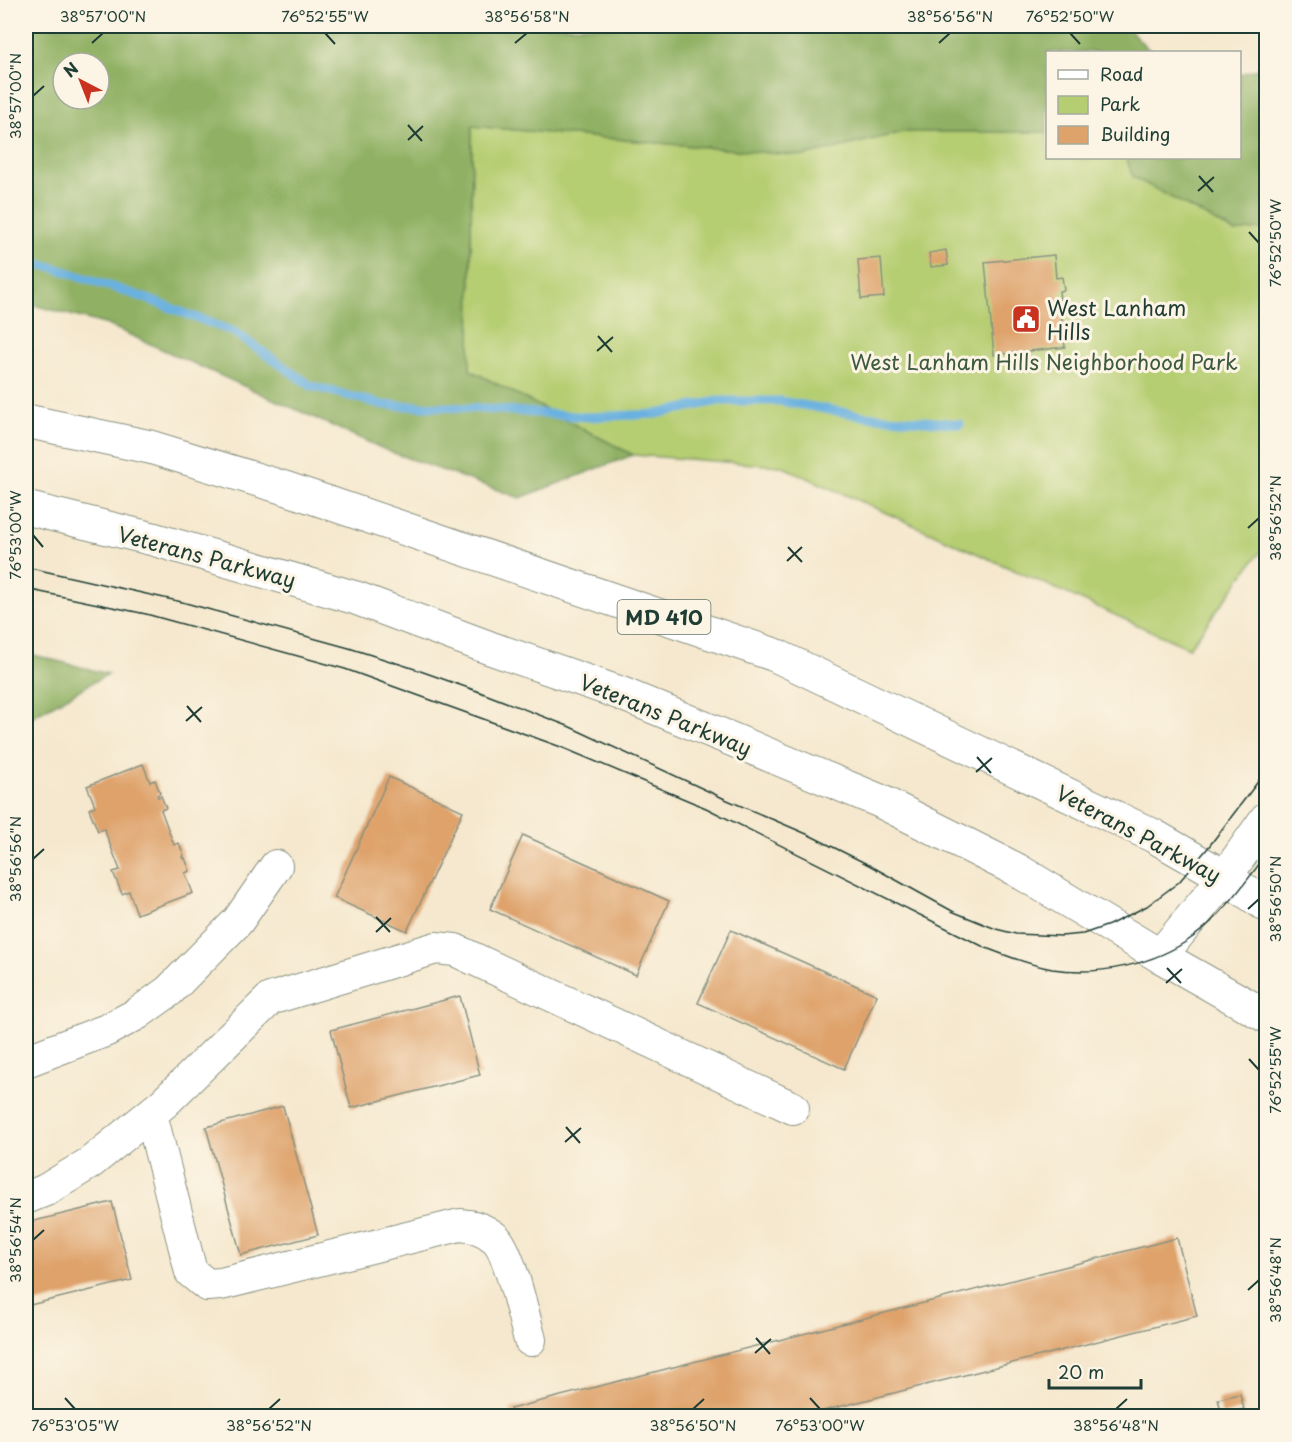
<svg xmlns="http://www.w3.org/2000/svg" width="1292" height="1442" font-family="'Playpen Sans',sans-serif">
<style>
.green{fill:#b6ce72;stroke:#6a8653;stroke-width:1.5}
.forest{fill:#90b164;stroke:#58774c;stroke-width:1.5;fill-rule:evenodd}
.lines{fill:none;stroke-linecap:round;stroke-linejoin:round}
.stream{stroke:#69b1e0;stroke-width:9}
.building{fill:#dea26b}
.street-casing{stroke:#8a9281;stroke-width:34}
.secondary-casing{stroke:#8a9281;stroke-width:35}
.primary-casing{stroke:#8a9281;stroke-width:35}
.street{stroke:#fff;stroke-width:32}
.secondary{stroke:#fff;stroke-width:33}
.primary{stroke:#fff;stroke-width:33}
.tram{stroke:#1f3d34;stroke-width:1.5}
.ticks{fill:none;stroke:#1f3d34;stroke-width:2}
.labels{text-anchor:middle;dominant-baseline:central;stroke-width:6;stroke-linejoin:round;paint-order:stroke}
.shield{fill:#fcf5e5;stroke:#617469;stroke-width:1.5}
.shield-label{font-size:20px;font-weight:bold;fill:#1f3d34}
.poi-label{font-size:21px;fill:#1f3d34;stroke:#fcf5e5;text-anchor:start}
.park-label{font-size:21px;fill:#3d5a40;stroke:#fcf5e5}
.street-label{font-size:21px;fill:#1f3d34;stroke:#fcf5e5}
.neatline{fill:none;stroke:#1f3d34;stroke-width:2}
.ticks-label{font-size:15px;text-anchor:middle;fill:#1f3d34}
</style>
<rect width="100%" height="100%" fill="#fcf5e5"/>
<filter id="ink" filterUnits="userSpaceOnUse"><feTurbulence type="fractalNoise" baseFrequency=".0167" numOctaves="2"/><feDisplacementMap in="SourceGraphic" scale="12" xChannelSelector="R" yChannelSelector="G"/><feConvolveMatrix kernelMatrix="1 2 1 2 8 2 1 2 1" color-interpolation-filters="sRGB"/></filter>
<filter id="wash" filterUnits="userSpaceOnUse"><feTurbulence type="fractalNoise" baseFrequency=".008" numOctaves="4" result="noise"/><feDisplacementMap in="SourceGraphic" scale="24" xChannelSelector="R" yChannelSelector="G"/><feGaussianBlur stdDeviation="1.35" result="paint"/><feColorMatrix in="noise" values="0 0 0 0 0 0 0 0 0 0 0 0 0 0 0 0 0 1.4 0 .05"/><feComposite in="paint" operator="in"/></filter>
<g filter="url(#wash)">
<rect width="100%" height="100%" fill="#f5e8ce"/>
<polygon class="green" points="472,126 804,156 903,132 1047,132 1048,158 1126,158 1134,177 1234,232 1266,228 1266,544 1189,648 781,466 633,455 470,370"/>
<g class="forest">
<path d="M26 26H1126L1151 52H1048L1047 132H903L804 156 472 126 470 370 633 455 520 498 388 451 108 325 26 303ZM63 63H99V99H63Z"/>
<polygon points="1257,69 1266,82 1266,228 1235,232 1133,177 1126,158 1240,158 1240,74"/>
<polygon points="26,653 108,674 26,720"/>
</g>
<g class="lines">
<polyline class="stream" points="26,263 52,267 142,297 234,332 311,386 384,405 445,407 501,410 587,417 656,414 718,401 780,401 864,416 960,424"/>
</g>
<g id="blocks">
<g class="building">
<polygon points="946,250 948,265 931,267 929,253"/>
<polygon points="1054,255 1056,278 1062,277 1064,290 1059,291 1065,347 994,355 985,262"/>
<polygon points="881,258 884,297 861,299 858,260"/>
<polygon points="143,764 150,782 155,780 160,793 157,795 158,797 161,796 166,808 161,810 174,845 179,843 184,856 182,857 183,859 185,858 190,871 185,873 193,893 137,914 129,891 122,894 113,872 120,870 104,829 98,831 89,809 95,806 87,786"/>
<polygon points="389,777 463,811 407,931 334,898"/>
<polygon points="523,835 669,901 636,975 490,909"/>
<polygon points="731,930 877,995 844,1069 698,1003"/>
<polygon points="460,996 480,1075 351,1108 331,1030"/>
<polygon points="283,1106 318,1235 241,1255 206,1127"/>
<polygon points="112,1202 132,1280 26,1306 26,1223"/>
<polygon points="1177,1238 1197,1316 803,1416 512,1416 510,1409"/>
<polygon points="1240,1394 1244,1409 1222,1415 1218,1399"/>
</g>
</g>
</g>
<g filter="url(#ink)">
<use href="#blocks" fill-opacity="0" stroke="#8a9281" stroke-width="1.5"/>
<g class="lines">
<g class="street-casing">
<g id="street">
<polyline points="26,1061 107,1030 137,1014 169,991 238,921 276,866"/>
<path d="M151 1114 191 1272 207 1285 221 1284 460 1225C474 1226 484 1229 495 1238 509 1250 524 1318 530 1340"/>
<polyline points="26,1198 46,1190 90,1163 164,1103 270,999 436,948 455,950 793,1108"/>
</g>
</g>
<g class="secondary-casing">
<polyline id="secondary" points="1160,956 1225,877 1266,819"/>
</g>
<g class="primary-casing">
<g id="primary">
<polyline points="26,421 150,447 288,489 775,655 1154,836 1225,877 1266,905"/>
<polyline points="26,508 153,539 356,598 490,648 620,693 880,801 1017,870 1160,956 1266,1016"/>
</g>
</g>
<use href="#street" class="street"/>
<use href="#secondary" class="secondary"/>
<use href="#primary" class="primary"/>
<g class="tram">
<polyline points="26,567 182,602 349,648 409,667 477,691 568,726 725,799 809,835 869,865 954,912 996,929 1016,934 1061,936 1083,934 1109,925 1147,906 1179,882 1207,849 1266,771"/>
<path d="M26 589 146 614 345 669 561 747 706 808 986 948C1008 956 1029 965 1052 969 1099 976 1154 965 1193 937 1221 917 1245 883 1266 855"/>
</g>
</g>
</g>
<path class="ticks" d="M325 33 335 44M1070 33 1080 44M92 43 103 33M515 43 527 33M939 43 950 33M33 96 44 86M408 125 422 141M408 140 423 126M1199 176 1213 192M1198 191 1214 177M1249 232 1259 243M598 336 612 352M597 351 613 337M1248 528 1259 518M33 535 43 547M788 547 802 562M787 561 802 547M187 706 201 722M186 721 202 707M977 757 991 773M976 772 992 758M33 859 44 849M1248 909 1259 899M376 917 390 932M376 932 391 918M1167 968 1181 983M1166 983 1182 969M1249 1059 1259 1070M566 1127 580 1143M565 1142 581 1128M33 1240 44 1230M1248 1290 1259 1280M756 1338 770 1354M755 1353 771 1339M65 1398 75 1409M810 1398 820 1409M269 1409 280 1399M693 1409 704 1399M1116 1409 1127 1399"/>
<defs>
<g id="civic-square" transform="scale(1.5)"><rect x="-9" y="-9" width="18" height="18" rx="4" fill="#c8321e" stroke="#fcf5e5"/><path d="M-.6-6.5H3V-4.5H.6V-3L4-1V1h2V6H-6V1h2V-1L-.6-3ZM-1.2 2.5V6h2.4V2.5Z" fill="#fff"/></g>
</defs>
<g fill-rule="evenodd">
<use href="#civic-square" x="1026" y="319"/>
</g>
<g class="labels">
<rect class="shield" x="617.5" y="600" width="93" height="34" rx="4.5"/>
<g class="shield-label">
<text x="664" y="617">MD 410</text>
</g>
<g class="poi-label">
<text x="1047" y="307">West Lanham<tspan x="1047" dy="24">Hills</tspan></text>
</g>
<g class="park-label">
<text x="1044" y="361">West Lanham Hills Neighborhood Park</text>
</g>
<g class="street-label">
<text transform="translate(207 556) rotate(15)">Veterans Parkway</text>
<text transform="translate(666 714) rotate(22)">Veterans Parkway</text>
<text transform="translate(1139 833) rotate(28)">Veterans Parkway</text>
</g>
</g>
<rect width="1292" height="1442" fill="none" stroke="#fcf5e5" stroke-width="66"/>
<rect x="1046" y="51" width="195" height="108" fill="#fcf5e5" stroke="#a4ab9e" stroke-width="1.5"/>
<rect x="1058" y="70" width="30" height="9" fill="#ffffff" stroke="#a4ab9e" stroke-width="1.5"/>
<text x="1100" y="81" font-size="18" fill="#1f3d34">Road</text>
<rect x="1058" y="96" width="30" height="18" fill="#b6ce72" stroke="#a4ab9e" stroke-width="1.5"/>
<text x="1100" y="111" font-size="18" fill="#1f3d34">Park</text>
<rect x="1058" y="126" width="30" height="18" fill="#dea26b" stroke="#a4ab9e" stroke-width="1.5"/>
<text x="1100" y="141" font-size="18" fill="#1f3d34">Building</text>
<g transform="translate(81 81) rotate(318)"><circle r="28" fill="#fcf5e5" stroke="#a4ab9e" stroke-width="1.5"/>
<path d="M0-4.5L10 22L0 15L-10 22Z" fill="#c8321e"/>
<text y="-9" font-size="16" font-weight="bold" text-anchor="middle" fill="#1f3d34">N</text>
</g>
<path d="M1049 1379v9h92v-9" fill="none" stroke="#1f3d34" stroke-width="3"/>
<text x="1058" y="1379" font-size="18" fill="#1f3d34" stroke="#fcf5e5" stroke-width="4.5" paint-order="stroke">20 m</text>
<rect x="33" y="33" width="1226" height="1376" class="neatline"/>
<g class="ticks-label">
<text x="103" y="22">38°57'00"N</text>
<text x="325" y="22">76°52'55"W</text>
<text x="527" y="22">38°56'58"N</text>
<text x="950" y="22">38°56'56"N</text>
<text x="1070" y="22">76°52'50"W</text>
<text transform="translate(16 96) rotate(-90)" y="5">38°57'00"N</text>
<text transform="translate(1276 243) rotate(-90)" y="5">76°52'50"W</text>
<text transform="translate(1276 518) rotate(-90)" y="5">38°56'52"N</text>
<text transform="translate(16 535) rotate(-90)" y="5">76°53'00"W</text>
<text transform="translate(16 859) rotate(-90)" y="5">38°56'56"N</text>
<text transform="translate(1276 899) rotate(-90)" y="5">38°56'50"N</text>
<text transform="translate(1276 1070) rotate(-90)" y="5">76°52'55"W</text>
<text transform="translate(16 1240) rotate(-90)" y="5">38°56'54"N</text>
<text transform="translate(1276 1280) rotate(-90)" y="5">38°56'48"N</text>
<text x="75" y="1431">76°53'05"W</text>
<text x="269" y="1431">38°56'52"N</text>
<text x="693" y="1431">38°56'50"N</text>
<text x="820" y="1431">76°53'00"W</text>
<text x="1116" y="1431">38°56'48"N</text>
</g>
</svg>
